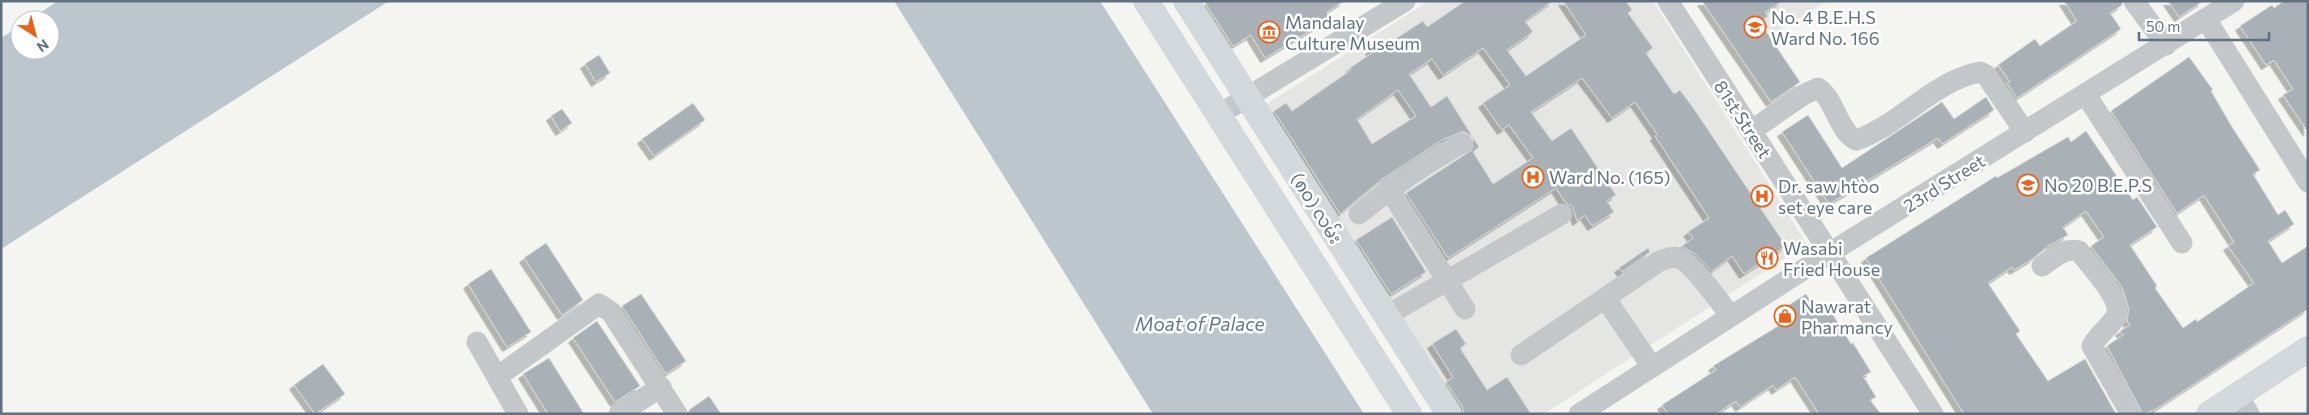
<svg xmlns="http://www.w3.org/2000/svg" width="2309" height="415" font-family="Commissioner,'Noto Sans Myanmar',sans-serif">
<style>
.built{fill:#e5e6e4}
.water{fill:#bcc6cc}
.building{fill:#a9b1b7;stroke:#d5d6d3;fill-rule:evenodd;filter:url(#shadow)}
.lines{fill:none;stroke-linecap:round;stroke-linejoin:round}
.minor{stroke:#c4c7ca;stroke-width:21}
.major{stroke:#d3d8dc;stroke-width:26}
.labels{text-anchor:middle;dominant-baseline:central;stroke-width:5;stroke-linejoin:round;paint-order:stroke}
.poi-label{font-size:18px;fill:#627182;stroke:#fff;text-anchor:start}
.street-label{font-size:18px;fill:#627182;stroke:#fff}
.water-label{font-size:19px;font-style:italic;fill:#637987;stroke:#fff}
</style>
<defs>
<filter id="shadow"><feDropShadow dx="-4.5" dy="4.5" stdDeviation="0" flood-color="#0004"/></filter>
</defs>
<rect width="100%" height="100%" fill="#f4f5f0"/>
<g class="built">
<polygon points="1429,1 1653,1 1807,244 1544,414 1456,414 1257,110"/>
<polygon points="1707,1 1827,1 1742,53"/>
</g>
<g class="water">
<polygon points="58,1 389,1 1,249 1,38 20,26 20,50 50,50 50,20 29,20"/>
<polygon points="894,1 1100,1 1364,414 1153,414"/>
</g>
<g class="building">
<polygon points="1204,1 1344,1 1327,12 1331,18 1265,58 1251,35 1233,46"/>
<path d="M1465 1H1553L1525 21 1533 32 1507 50 1526 76 1586 35 1563 1H1626L1632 10 1628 13 1653 48 1646 53 1674 94 1680 90 1694 109 1786 246 1744 274 1732 256 1712 271 1695 254 1682 246 1693 238 1688 232 1709 218 1655 136 1657 134 1635 102 1612 118 1582 78 1531 112 1552 141 1571 128 1616 195 1607 201 1614 212 1592 226 1585 215 1577 221 1573 207 1565 202 1556 188 1448 258 1406 193 1472 150 1473 137 1463 131 1442 140 1382 179 1340 214 1274 111 1286 103 1292 111 1351 70 1350 68 1372 53 1370 50 1387 39 1389 43 1423 21 1427 27ZM1483 48 1510 85 1483 103 1502 130 1509 125 1533 158 1493 184 1473 152 1479 147 1447 96 1431 107 1409 74 1432 59 1443 75ZM1398 90 1416 116 1372 144 1357 119Z"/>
<polygon points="1702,1 1782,1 1765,12 1768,16 1763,20 1768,27 1765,30 1800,82 1771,102"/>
<polygon points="2064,1 2122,1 2122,5 2110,13 2121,29 2017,98 2007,83 2010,82 1998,65 2035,39 2040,46 2077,21"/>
<polygon points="2168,1 2203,1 2179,17"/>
<polygon points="2284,1 2308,1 2308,132 2283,95 2293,89 2274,60 2266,65 2240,26 2272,5 2274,8"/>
<polygon points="599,55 610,73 596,82 585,64"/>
<polygon points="2189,57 2213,90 2211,91 2232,127 2260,170 2253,174 2278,215 2285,210 2294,224 2268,241 2282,263 2308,246 2308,309 2156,409 2143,414 2107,346 2123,335 2120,331 2130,325 2127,321 2129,309 2122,287 2091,246 2104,237 2086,211 2063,227 2068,235 2048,246 2031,260 2014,270 2012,267 1988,283 2020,331 2016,334 2048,381 2085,359 2116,414 1964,414 1866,258 1996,176 1997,178 2068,137 2071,142 2086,131 2133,200 2137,197 2157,227 2130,245 2157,286 2155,288 2183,328 2196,319 2197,322 2254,283 2228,246 2234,242 2204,195 2177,213 2111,111"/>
<polygon points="1986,97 1994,110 1942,144 1938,138 1829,204 1782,132 1808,115 1842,168 1942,102 1954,119"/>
<polygon points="693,103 705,120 654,156 642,139"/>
<polygon points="562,109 572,123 560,131 551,116"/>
<polygon points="1392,217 1426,272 1391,294 1356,240"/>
<polygon points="546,243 583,300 562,315 524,258"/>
<polygon points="1648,248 1650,252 1622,272 1619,268"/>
<polygon points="491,269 531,332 507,347 468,284"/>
<polygon points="641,294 686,361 666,374 622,306"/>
<polygon points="1806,294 1815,308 1825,302 1851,344 1853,343 1871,372 1863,376 1876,397 1870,400 1881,414 1819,414 1795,377 1776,390 1773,385 1740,407 1736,401 1716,414 1668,414 1662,405 1716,370 1713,366 1793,317 1786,307"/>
<polygon points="597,321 640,386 615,402 573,338"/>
<polygon points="1456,329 1466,344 1460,348 1487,390 1507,377 1531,414 1464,414 1462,406 1446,382 1453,377 1432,344"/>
<polygon points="549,358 584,414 548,414 523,374"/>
<polygon points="323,364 345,394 315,414 294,385"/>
<polygon points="709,396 721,414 689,414 689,410"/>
</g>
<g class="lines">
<g class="minor">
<polyline points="1668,1 1933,414"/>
<polyline points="2134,1 2166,45"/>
<polyline points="2206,19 2308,182"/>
<polyline points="2086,95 2182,243"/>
<polyline points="1218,115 1405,1"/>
<path d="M1751 131 1803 95 1818 88C1835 99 1839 133 1856 140 1900 125 1933 81 1980 72L1986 75 2025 132"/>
<polyline points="1389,189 1465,309"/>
<path d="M1359 214C1391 187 1424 164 1462 143"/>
<path d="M2042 266C2054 258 2064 247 2079 251 2089 265 2126 302 2115 318 2108 328 2098 335 2092 346L2131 414"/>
<polyline points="1605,298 1652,367"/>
<polyline points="1386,316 1562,214"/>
<polyline points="477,342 518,414"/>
<path d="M1521 355 1658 262C1665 259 1674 255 1681 259 1696 267 1719 302 1731 316"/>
<polyline points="497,377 599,304 611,312 677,414"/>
<polyline points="2238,395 2249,414"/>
<polyline points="619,414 661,387"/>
<polyline points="1579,414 1831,252 2234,1"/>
</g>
<g class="major">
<polyline points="1146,1 1409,414"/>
<polyline points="1186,1 1449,414"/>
<polyline points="2209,414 2308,349"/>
</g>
</g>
<defs>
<g id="school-ring" transform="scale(1.125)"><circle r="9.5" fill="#fff" stroke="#e7631d" stroke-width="1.5"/><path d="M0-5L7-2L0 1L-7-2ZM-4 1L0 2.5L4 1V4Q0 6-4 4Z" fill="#e7631d"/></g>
<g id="museum-ring" transform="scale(1.125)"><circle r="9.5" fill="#fff" stroke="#e7631d" stroke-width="1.5"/><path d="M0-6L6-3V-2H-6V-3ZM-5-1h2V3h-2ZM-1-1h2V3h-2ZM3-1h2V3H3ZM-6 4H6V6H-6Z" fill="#e7631d"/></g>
<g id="hospital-ring" transform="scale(1.125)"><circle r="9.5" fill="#fff" stroke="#e7631d" stroke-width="1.5"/><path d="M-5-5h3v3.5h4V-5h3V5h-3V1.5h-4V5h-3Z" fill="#e7631d"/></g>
<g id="restaurant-ring" transform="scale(1.125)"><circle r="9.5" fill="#fff" stroke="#e7631d" stroke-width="1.5"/><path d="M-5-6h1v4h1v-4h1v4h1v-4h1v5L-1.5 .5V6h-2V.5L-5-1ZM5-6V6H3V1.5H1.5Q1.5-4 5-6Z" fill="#e7631d"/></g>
<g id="shop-ring" transform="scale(1.125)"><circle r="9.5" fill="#fff" stroke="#e7631d" stroke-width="1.5"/><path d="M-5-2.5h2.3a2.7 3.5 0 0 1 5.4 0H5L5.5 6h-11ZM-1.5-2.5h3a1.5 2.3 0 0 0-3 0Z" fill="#e7631d"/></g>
</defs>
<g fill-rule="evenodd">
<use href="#school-ring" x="1755" y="27"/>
<use href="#museum-ring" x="1269" y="32"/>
<use href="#hospital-ring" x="1533" y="177"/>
<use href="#school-ring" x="2028" y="185"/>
<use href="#hospital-ring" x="1762" y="196"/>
<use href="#restaurant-ring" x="1767" y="258"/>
<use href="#shop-ring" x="1785" y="316"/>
</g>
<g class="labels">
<g class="poi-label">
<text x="1771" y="17">No. 4 B.E.H.S<tspan x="1771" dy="21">Ward No. 166</tspan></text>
<text x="1285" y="22">Mandalay<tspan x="1285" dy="21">Culture Museum</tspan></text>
<text x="1549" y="177">Ward No. (165)</text>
<text x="2044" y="185">No 20 B.E.P.S</text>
<text x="1778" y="186">Dr. saw htòo<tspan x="1778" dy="21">set eye care</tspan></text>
<text x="1783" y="248">Wasabi<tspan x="1783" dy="21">Fried House</tspan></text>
<text x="1801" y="306">Nawarat<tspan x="1801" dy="21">Pharmancy</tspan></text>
</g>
<g class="street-label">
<text transform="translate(1743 119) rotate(57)">81st Street</text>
<text transform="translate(1944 183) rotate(-32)">23rd Street</text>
<text transform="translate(1317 208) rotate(58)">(၈၀) လမ်း</text>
</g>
<g class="water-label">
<text x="1200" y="323">Moat of Palace</text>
</g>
</g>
<rect width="2309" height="415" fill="none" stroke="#627182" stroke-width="5"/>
<g transform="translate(35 35) rotate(144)"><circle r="24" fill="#ffffff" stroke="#c0c6cd"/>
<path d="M0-4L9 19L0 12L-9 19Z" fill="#e7631d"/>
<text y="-8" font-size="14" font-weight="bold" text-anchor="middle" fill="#627182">N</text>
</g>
<path d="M2139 32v8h130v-8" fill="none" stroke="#627182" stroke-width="2.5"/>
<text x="2146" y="32" font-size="15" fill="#627182" stroke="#ffffff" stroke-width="4" paint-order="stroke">50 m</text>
</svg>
